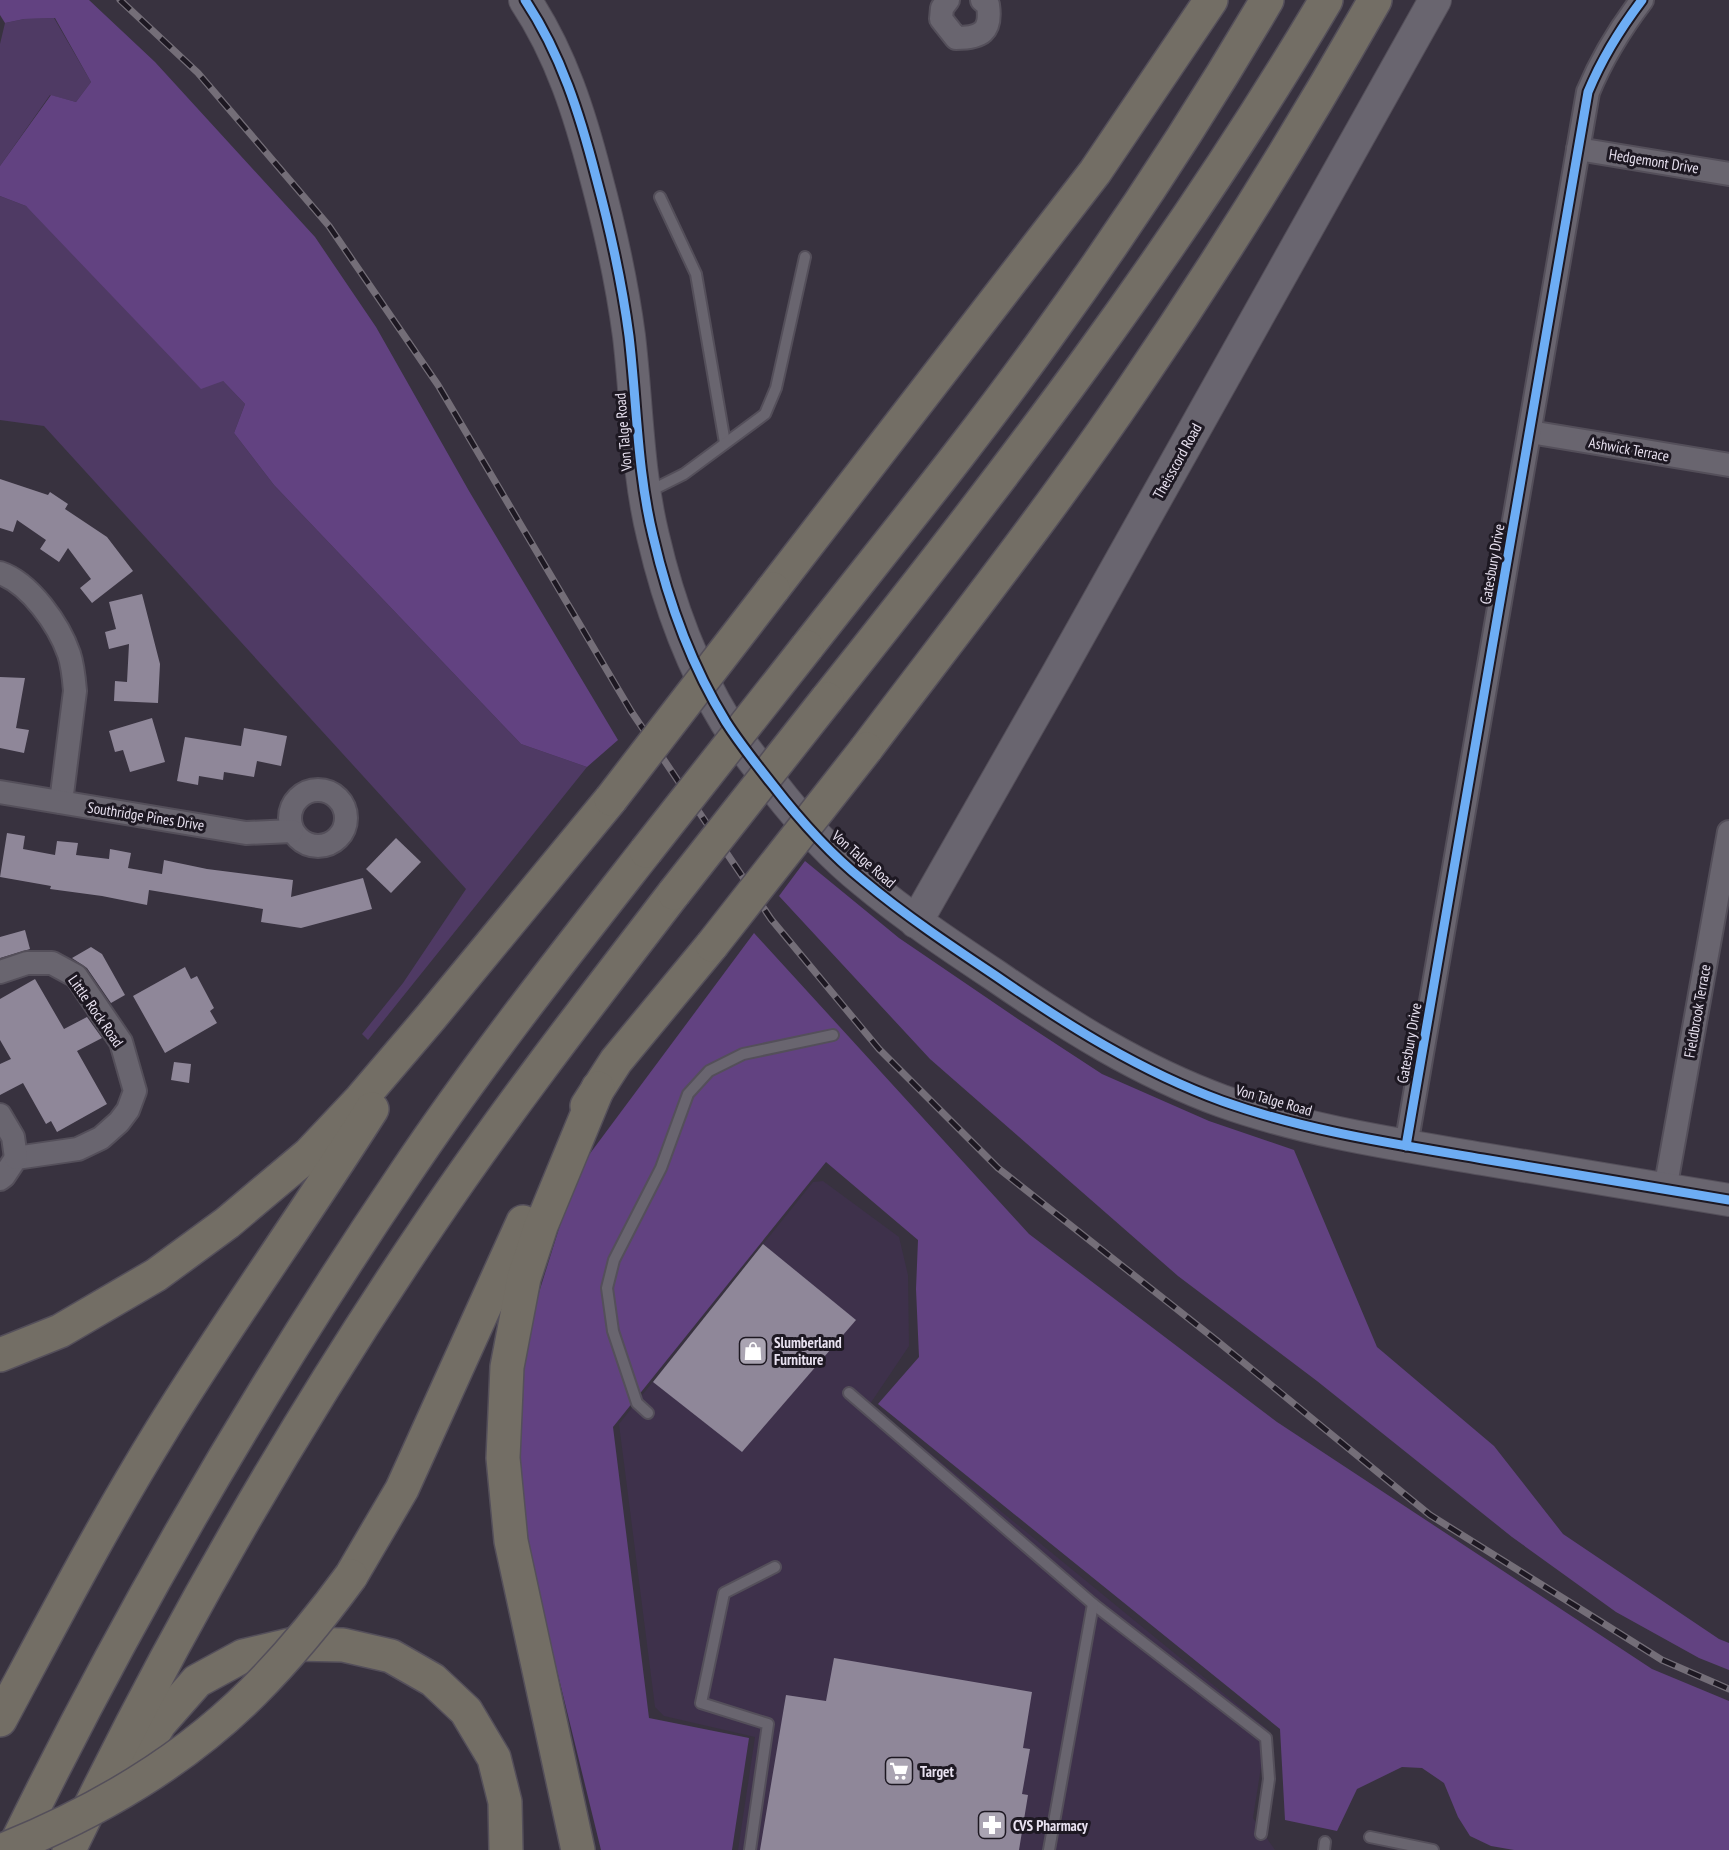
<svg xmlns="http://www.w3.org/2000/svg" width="1729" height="1850" font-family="'PT Sans Narrow',sans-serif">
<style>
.built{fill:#3e314b}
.green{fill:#4f3a64}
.forest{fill:#624281}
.building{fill:#8f8799}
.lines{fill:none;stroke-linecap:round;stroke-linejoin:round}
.lane-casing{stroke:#544f5a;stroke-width:14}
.street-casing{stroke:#544f5a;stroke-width:26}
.secondary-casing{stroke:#544f5a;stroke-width:34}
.highway-casing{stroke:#544f5a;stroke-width:36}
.lane{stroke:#69656f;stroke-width:10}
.street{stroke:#69656f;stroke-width:22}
.secondary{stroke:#69656f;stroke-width:32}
.highway{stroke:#736e65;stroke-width:33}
.rail-casing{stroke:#746e78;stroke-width:7}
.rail{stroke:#1d1822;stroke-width:4.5;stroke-dasharray:14;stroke-linecap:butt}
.highway-bridge-casing{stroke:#544f5a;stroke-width:36;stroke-linecap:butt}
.highway-bridge{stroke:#736e65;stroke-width:33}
.cycleway-casing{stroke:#1d1822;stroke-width:13}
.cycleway{stroke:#6dadf4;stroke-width:9}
.labels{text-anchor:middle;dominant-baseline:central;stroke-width:6;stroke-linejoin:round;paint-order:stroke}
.street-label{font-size:15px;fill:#e8e1f0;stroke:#1d1822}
.poi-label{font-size:15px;font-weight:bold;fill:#e8e1f0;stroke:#1d1822;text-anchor:start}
</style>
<rect width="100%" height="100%" fill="#38323f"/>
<polygon class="built" points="823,1181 899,1237 908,1275 909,1346 870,1404 1267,1729 1253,1818 1275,1850 738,1850 755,1737 664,1716 655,1707 619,1424 813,1182"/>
<g class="green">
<polygon points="54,18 91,82 76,102 50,95 0,166 0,44 5,23 24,19"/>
<polygon points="0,196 26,206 223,381 245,404 234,433 274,485 521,744 587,767 368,1040 362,1034 403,983 466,889 44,426 0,420"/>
</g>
<g class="forest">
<polygon points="0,0 89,0 155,62 315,237 376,327 469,491 618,740 587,767 521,744 274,485 234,433 245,404 223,381 201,389 26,206 0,196 0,166 51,95 76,102 91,82 55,18 24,19 5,23 0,15"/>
<polygon points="805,861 899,938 1015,1017 1102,1074 1209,1121 1294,1150 1377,1347 1494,1446 1563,1534 1719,1639 1729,1643 1729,1670 1699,1658 1616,1612 1512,1537 1317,1381 1178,1276 930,1059 779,896"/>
<polygon points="754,933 1029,1234 1277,1422 1652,1669 1729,1701 1729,1850 1514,1850 1491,1846 1470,1836 1458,1817 1444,1783 1422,1768 1402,1767 1357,1789 1337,1831 1285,1820 1280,1729 878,1404 919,1357 916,1289 918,1240 826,1162 613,1427 649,1718 749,1738 732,1850 601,1850 523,1532 516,1434 526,1334 577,1171"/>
</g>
<g class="building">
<polygon points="0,479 48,495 50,492 68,504 65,509 107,537 133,571 92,603 80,588 91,579 68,548 59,562 40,549 46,540 17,520 13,532 0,528"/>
<polygon points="142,594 160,664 158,703 114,701 115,681 127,682 129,644 109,649 105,632 116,629 109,602"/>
<polygon points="0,677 25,678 16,728 29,730 24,753 0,748"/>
<polygon points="152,718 165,762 130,772 123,750 115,752 109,731"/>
<polygon points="244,728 287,736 281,766 257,761 254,777 224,772 223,780 199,776 198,785 177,781 185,737 241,746"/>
<polygon points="7,833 25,836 23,849 55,855 57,841 78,843 76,855 109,859 110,849 131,853 128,868 162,874 164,860 207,869 293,880 291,897 363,878 372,909 301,928 261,922 263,909 149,890 147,905 102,896 50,889 51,886 0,877"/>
<polygon points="396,838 421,862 391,893 366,869"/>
<polygon points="25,930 30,949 0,958 0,937"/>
<polygon points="91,947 102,954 125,995 111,1003 87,968 72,958"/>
<polygon points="185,967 191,979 197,976 214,1008 210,1011 217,1023 165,1053 133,996"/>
<polygon points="35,979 64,1029 87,1017 102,1038 77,1051 107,1104 57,1132 51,1121 46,1124 23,1083 0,1095 0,1064 11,1059 0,1040 0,999"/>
<polygon points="174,1062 191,1064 189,1083 171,1080"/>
<polygon points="763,1244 856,1320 742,1452 653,1382"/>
<polygon points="834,1658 1032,1692 1023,1748 1030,1749 1022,1794 1028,1795 1019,1850 760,1850 786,1695 826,1701"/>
</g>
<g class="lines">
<g class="lane-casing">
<g id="lane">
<polyline points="660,197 696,274 725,443"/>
<polyline points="646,493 684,474 765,414 776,388 805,257"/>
<polyline points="849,1393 1093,1604 1266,1738 1269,1779 1261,1834"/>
<polyline points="648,1413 637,1403 613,1331 607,1288 614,1260 661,1168 688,1094 709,1071 743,1054 833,1035"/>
<polyline points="1370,1837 1433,1850"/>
<polyline points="750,1850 768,1724 701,1703 724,1593 775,1567"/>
<polyline points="1049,1850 1093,1604"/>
<polyline points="1324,1850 1325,1842"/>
</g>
</g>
<g class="street-casing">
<g id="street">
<path d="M948 0 942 8 941 19 956 38C981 38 992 32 988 5L982 0"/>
<polyline points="1578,149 1729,174"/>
<polyline points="1530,432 1729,465"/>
<path d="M0 573C30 583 59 625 69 654 73 666 74 679 75 691L61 802"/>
<circle cx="318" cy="818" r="28"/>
<polyline points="0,792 246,833 292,831"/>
<polyline points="0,972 27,963 52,963 76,976 121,1042 135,1091 128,1110 119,1122 101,1138 78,1149 16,1158 4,1176 0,1179"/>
<polyline points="0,1115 13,1137 16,1158"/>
<path d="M1406 1146 1588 92C1602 58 1620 29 1642 0"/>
<polyline points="1665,1190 1729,832"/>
</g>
</g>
<g class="secondary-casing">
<g id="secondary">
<path d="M525 0C561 54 580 115 596 177 610 229 622 283 629 336 637 403 637 471 653 536 668 601 691 665 726 722 740 744 756 764 772 784 799 819 829 853 864 881 906 916 951 946 996 976 1067 1025 1140 1071 1222 1101 1306 1131 1395 1144 1483 1159 1565 1172 1647 1187 1729 1200"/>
<polyline points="916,922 1058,673 1435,0"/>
</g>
</g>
<g class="highway-casing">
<g id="highway">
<polyline points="773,589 1095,172 1211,0"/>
<path d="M807 647C887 545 970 444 1046 338 1125 229 1199 116 1267 0"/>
<path d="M827 699C1006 475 1180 247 1326 0"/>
<path d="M866 749C956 630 1050 511 1134 387 1220 261 1300 132 1375 0"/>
<polyline points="587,1106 616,1061 712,945"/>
<polyline points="0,1355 60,1331 156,1275 227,1223 309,1154 361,1099 431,1017 611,799"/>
<polyline points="351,1576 402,1489 523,1222"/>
<path d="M0 1720C52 1623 103 1525 161 1431 228 1322 303 1218 372 1109"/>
<polyline points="113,1779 139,1758 160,1723 197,1681 243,1656 294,1644 343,1645 391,1656 433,1680 466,1711 494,1758 505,1802 506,1850"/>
<path d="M13 1850C127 1616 258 1391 404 1175 479 1063 563 957 646 851"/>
<path d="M69 1850C174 1632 294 1424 430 1223 507 1109 591 1001 674 893"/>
<polyline points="578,1850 511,1541 503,1458 507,1367 524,1278 541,1226 598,1088"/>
</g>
</g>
<use href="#lane" class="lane"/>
<use href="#street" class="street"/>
<use href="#secondary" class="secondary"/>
<use href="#highway" class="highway"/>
<g class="rail-casing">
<polyline id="rail" points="120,0 198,73 329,226 438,385 631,711 771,919 879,1049 998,1168 1216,1340 1430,1515 1662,1660 1729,1689"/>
</g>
<use href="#rail" class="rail"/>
<g class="highway-bridge-casing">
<g id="highway-bridge">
<polyline points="611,799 773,589"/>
<polyline points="646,851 807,647"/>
<polyline points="674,893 827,699"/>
<polyline points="712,945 866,749"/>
<path d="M3 1850C95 1813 183 1762 253 1692 289 1656 321 1617 351 1576"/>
</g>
</g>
<use href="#highway-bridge" class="highway-bridge"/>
<g class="cycleway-casing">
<g id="cycleway">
<path d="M525 0C561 54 580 115 596 177 610 229 622 283 629 336 637 403 637 471 653 536 668 601 691 665 726 722 740 744 756 764 772 784 799 819 829 853 864 881 906 916 951 946 996 976 1067 1025 1140 1071 1222 1101 1306 1131 1395 1144 1483 1159 1565 1172 1647 1187 1729 1200"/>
<path d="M1406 1146 1588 92C1602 58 1620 29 1642 0"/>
</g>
</g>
<use href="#cycleway" class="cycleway"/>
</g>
<defs>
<g id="shop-square" transform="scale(1.5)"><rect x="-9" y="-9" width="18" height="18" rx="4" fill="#aaa4b2" stroke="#1d1822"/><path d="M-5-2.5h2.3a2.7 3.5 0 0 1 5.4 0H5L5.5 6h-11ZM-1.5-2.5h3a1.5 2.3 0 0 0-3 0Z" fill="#fff"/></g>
<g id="supermarket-square" transform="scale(1.5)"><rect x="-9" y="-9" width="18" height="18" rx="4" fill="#aaa4b2" stroke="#1d1822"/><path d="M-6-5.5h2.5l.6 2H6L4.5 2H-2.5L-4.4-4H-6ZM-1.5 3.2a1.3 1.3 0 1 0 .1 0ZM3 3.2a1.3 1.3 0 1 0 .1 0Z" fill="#fff"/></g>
<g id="pharmacy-square" transform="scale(1.5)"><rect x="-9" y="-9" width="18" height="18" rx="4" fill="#aaa4b2" stroke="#1d1822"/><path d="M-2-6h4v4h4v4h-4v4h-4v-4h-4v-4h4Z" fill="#fff"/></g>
</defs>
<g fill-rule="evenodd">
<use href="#shop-square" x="753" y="1351"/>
<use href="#supermarket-square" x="899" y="1771"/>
<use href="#pharmacy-square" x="992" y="1825"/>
</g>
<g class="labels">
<g class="street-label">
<text transform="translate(1654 161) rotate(9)">Hedgemont Drive</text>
<text transform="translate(623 432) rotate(-95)">Von Talge Road</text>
<text transform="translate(1629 449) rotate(10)">Ashwick Terrace</text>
<text transform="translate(1177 461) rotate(-61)">Theisscord Road</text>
<text transform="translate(1492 564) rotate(-80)">Gatesbury Drive</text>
<text transform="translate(146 816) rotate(9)">Southridge Pines Drive</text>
<text transform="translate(864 859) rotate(41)">Von Talge Road</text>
<text transform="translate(96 1011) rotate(55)">Little Rock Road</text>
<text transform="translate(1697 1011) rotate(-80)">Fieldbrook Terrace</text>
<text transform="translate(1409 1043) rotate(-80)">Gatesbury Drive</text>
<text transform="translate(1274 1100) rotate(16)">Von Talge Road</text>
</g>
<g class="poi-label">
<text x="774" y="1342">Slumberland<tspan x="774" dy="17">Furniture</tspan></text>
<text x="920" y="1771">Target</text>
<text x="1013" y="1825">CVS Pharmacy</text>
</g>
</g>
</svg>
